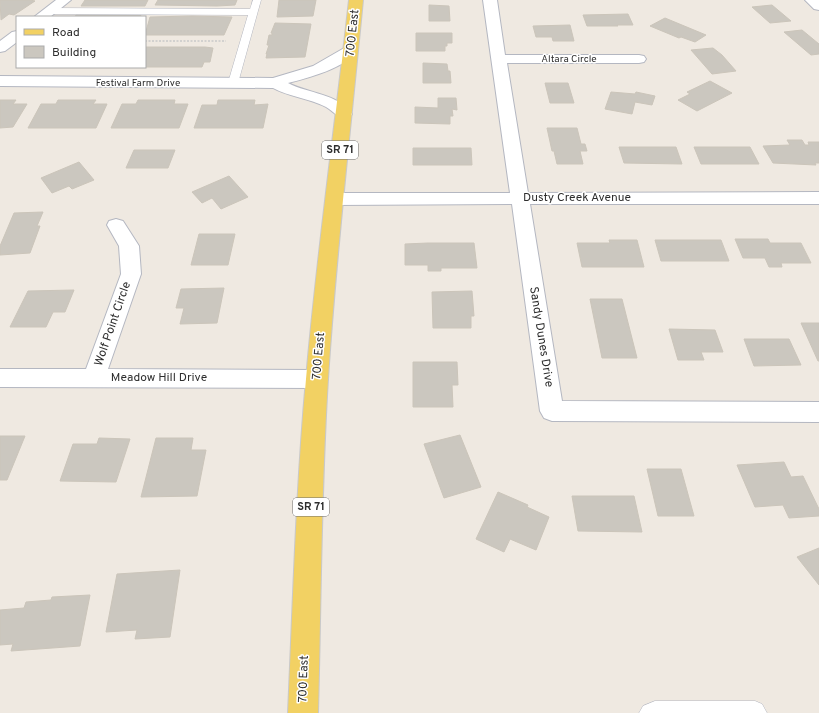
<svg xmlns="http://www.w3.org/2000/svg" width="819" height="713" font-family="Overpass,sans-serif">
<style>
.building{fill:#cbc7bf;stroke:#cbc5ba}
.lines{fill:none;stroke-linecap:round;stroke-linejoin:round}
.lane-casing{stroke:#b4b7c1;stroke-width:1}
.street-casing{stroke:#b4b7c1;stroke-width:2}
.primary-casing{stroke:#c9c9c9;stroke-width:2}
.path{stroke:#c9c9c9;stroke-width:1.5;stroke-dasharray:2 1.5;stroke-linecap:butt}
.lane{fill:#fff;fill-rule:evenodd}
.street{fill:#fff;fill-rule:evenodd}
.primary{fill:#f2d163;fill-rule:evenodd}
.labels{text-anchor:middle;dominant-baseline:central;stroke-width:3;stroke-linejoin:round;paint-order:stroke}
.far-street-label{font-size:10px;fill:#2e2e2e;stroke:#fff}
.shield{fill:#fff;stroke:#6d6d6d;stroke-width:1}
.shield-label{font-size:11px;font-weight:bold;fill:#2e2e2e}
.street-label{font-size:12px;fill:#2e2e2e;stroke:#fff}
</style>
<rect width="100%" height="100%" fill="#efe9e1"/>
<g class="building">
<polygon points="0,0 30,0 35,1 14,15 9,14 1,20"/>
<polygon points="85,0 148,0 145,6 81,6"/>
<polygon points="158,0 237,0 235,5 217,6 155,5"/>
<polygon points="279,0 316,0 313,16 277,17"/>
<polygon points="429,5 449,6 450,21 429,21"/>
<polygon points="772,5 791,21 770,23 752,7"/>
<polygon points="628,14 633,25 617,25 618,26 587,26 583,15"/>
<polygon points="76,15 141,15 140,17 75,17"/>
<polygon points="192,16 232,17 224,35 145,35 150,17"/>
<polygon points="665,18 706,35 695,42 681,37 679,38 650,26"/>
<polygon points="275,23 311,24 305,57 266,58 267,54 266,54 269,45 267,45 269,35 272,35 272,33 271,33"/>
<polygon points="570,25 574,41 553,41 552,37 536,37 533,26"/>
<polygon points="802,30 819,44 819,54 811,55 784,32"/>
<polygon points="416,33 452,33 452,43 447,43 447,46 445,46 445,51 416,51"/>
<polygon points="145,47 205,47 213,48 210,62 204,62 202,67 145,67"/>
<polygon points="713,48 722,55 736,71 712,74 691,50"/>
<polygon points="423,63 447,64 448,71 450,71 451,83 423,83"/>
<polygon points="710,81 732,93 697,111 678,100 690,94 687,92"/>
<polygon points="545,83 568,83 574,103 550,103"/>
<polygon points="611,92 635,94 636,92 655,96 652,105 635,102 632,114 605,109"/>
<polygon points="438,98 456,98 457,110 452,109 453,116 450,116 450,124 415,123 415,107 438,108"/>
<polygon points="0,100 16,100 13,104 27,104 13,127 0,128"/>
<polygon points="58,100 96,100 93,104 107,104 96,128 28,128 41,104 56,104"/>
<polygon points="138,100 175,100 174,104 188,104 179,128 111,128 122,104 136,104"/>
<polygon points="218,100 255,100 254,105 268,104 263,128 194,128 202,105 217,105"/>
<polygon points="547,128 577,128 581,144 585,144 587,151 580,151 583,164 557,164 554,151 552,151"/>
<polygon points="787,140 802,140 805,145 809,145 808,142 819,142 819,163 815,163 816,165 773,163 763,146 790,145"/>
<polygon points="619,147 676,147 682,164 624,163"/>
<polygon points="694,147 750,147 759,164 701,164"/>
<polygon points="413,148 471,148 472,165 413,165"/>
<polygon points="134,150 175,150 168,168 126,168"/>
<polygon points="79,162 94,180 72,189 69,186 52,193 41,178"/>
<polygon points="229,176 248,197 221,209 212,198 202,203 192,192"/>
<polygon points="43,212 37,226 40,226 30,253 0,255 0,246 14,213"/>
<polygon points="199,234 235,234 228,265 191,265"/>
<polygon points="735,239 768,239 770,243 801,243 811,263 781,263 782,267 769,267 765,258 743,258"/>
<polygon points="609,240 637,240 644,267 582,267 577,243 610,243"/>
<polygon points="655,240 721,240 729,261 661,261"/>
<polygon points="428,243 474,243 477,268 441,268 441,271 428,271 428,265 405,265 405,244"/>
<polygon points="224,288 217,323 180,324 184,308 176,308 181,289"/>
<polygon points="74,290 65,312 53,312 46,327 10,327 28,291"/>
<polygon points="472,291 474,316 471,316 471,328 433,328 432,292"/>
<polygon points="590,299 622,299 637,358 602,358"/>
<polygon points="801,323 819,323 819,361 818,361"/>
<polygon points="669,329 715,330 723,352 701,352 704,360 678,360"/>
<polygon points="744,339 789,339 801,365 754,366"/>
<polygon points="413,362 457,362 458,385 452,385 453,407 413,407"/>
<polygon points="460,435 481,487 444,498 424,444"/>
<polygon points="0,436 25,436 7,480 0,480"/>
<polygon points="99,438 130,439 116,482 60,481 73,444 97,444"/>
<polygon points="156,438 193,438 191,450 206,450 197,496 141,497"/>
<polygon points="784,462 791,477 803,476 819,509 819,516 789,518 783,505 755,507 737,465"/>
<polygon points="647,469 681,469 694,516 658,516"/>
<polygon points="498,492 528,505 527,507 549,517 536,550 510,539 504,552 476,539"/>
<polygon points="572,496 634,496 642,532 578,531"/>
<polygon points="819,548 819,585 797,557"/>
<polygon points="180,570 170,637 135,639 137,630 106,632 117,574"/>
<polygon points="90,595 80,646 11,651 13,644 0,645 0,610 24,608 26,602 51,600 52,597"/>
</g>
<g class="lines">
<g class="lane-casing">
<g id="lane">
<polygon points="253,0 261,0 238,83 233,86 228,83 248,15 49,14 44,11 49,8 250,9"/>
<polygon points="655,701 755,701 762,704 767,713 639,713 643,706"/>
</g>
</g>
<g class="street-casing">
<g id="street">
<polygon points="56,0 71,0 50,17 34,17"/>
<polygon points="483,0 497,0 505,55 639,55 644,56 646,59 644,62 639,63 507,63 528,193 819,192 819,204 530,204 562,401 819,402 819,422 552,421 544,418 540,411 512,204 335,205 329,203 326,199 329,195 335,193 510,193"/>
<polygon points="805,0 819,0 819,10 814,9"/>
<polygon points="17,31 17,42 5,51 0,52 0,41 12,32"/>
<path d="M351 46 356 47 358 50C346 68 308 78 288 83 309 94 337 93 352 114L350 117C338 120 335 112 326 107 309 98 289 97 273 88L0 86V76L273 78 313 66 346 47Z"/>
<polygon points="116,219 123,221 139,246 141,274 108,369 317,370 325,373 328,379 325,385 317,388 0,387 0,369 86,369 121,274 119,246 107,225 109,221"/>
</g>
</g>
<g class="primary-casing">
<path id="primary" d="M349 0H363C351 126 336 253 328 379 321 490 321 602 318 713H288C293 602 296 490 306 379 317 252 335 126 349 0Z"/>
</g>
<polyline class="path" points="145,41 226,41"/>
<use href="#lane" class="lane"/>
<use href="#street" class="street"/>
<use href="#primary" class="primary"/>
</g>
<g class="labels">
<g class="far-street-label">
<text x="569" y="59">Altara Circle</text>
<text x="138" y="83">Festival Farm Drive</text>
</g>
<g class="shield">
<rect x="322" y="141" width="36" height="18" rx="3"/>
<rect x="293" y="498" width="36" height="18" rx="3"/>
</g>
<g class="shield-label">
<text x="340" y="150">SR 71</text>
<text x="311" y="507">SR 71</text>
</g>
<g class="street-label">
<text transform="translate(353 33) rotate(-84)">700 East</text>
<text x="577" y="198">Dusty Creek Avenue</text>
<text transform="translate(113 324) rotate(-71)">Wolf Point Circle</text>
<text transform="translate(541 337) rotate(81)">Sandy Dunes Drive</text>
<text transform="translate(319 356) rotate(-85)">700 East</text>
<text x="159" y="378">Meadow Hill Drive</text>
<text transform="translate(304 679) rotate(-88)">700 East</text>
</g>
</g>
<rect x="16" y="16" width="130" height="52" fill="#ffffff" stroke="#ababab"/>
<rect x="24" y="29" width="20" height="6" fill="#f2d163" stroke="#ababab"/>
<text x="52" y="36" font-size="12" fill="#2e2e2e">Road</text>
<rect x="24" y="46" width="20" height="12" fill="#cbc7bf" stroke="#ababab"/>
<text x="52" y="56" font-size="12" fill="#2e2e2e">Building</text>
</svg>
